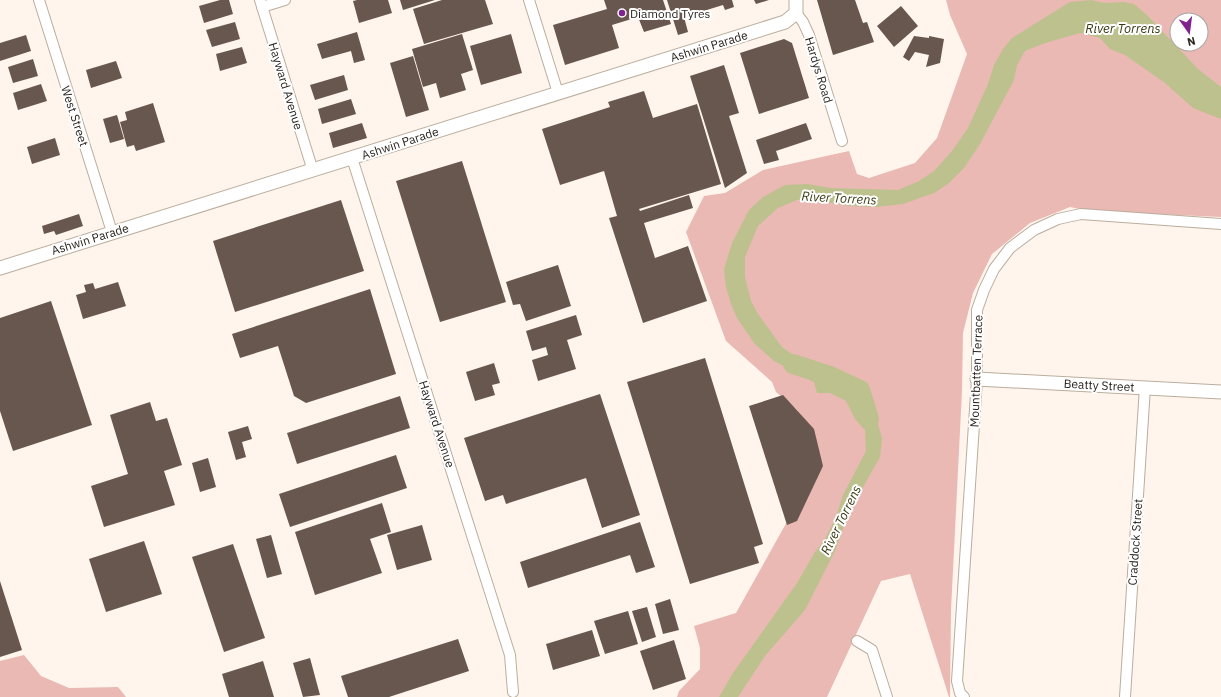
<svg xmlns="http://www.w3.org/2000/svg" width="1221" height="697" font-family="'IBM Plex Sans',sans-serif">
<style>
.green{fill:#eab9b3;fill-rule:evenodd}
.water{fill:#bdc18e}
.lines{fill:none;stroke-linecap:round;stroke-linejoin:round}
.river{stroke:#bdc18e;stroke-width:20}
.building{fill:#68574f}
.minor-casing{stroke:#bbad9e;stroke-width:12}
.tertiary-casing{stroke:#bbad9e;stroke-width:15}
.minor{stroke:#fff;stroke-width:10}
.tertiary{stroke:#fff;stroke-width:13}
.poi-dot{fill:#802390;stroke:#fff;stroke-width:1.5}
.labels{text-anchor:middle;dominant-baseline:central;stroke-width:4;stroke-linejoin:round;paint-order:stroke}
.poi-label{font-size:12px;fill:#2a241f;stroke:#fff;text-anchor:start}
.street-label{font-size:12px;fill:#2a241f;stroke:#fff}
.water-label{font-size:13px;font-style:italic;fill:#3a3b13;stroke:#fff}
</style>
<rect width="100%" height="100%" fill="#fff5ec"/>
<g class="green">
<path d="M946 0H1221V217L1089 211 1070 207 1030 223 992 254 973 293 963 333 962 391 951 610 950 697H949L910 574 881 581 827 697H677L679 691 700 669V648L694 626 736 613 817 468 797 410 776 392 772 382 726 341 686 232 704 196 725 193 763 170 849 151 857 174 869 178 915 163 937 138 967 54 950 15ZM1177 20H1201V44H1177Z"/>
<polygon points="24,655 41,676 69,688 118,687 126,697 0,697 0,661"/>
</g>
<polygon class="water" points="1091,0 1105,3 1123,2 1134,4 1148,16 1198,69 1221,87 1221,119 1193,108 1165,83 1125,55 1110,49 1100,38 1080,33 1045,43 1025,51 1017,65 1014,80 980,144 964,168 949,183 934,193 903,204 876,207 850,206 807,199 797,200 778,208 758,226 745,257 745,277 751,301 758,314 782,347 825,377 864,395 873,405 882,439 880,457 849,512 835,551 805,610 765,656 738,697 719,697 733,673 797,583 815,552 825,539 836,517 843,495 866,451 865,430 855,419 846,401 830,393 817,393 814,382 774,361 754,343 737,318 731,304 726,287 724,269 732,243 749,210 763,197 785,185 807,184 831,188 898,190 919,181 934,171 952,151 968,128 988,84 994,65 1003,49 1012,38 1070,2"/>
<g class="lines">
<polyline class="river" points="793,364 830,376 860,390 869,419"/>
</g>
<g class="building">
<polygon points="220,0 229,0 233,14 204,23 199,6"/>
<polygon points="357,0 388,0 392,13 359,23 353,1"/>
<polygon points="400,0 435,0 403,10"/>
<polygon points="442,0 485,0 493,24 424,44 413,9"/>
<polygon points="604,0 663,0 671,24 644,32 638,17 612,25 619,48 565,65 553,25 607,9"/>
<polygon points="667,0 732,0 734,7 725,10 723,5 684,17 688,32 678,35"/>
<polygon points="754,0 769,0 756,4"/>
<polygon points="817,0 855,0 863,23 867,22 874,42 833,55"/>
<polygon points="901,6 918,26 894,47 877,26"/>
<polygon points="235,22 240,39 212,47 206,30"/>
<polygon points="357,32 365,60 354,63 351,51 322,59 317,44"/>
<polygon points="462,34 473,70 461,74 466,90 440,98 436,83 423,87 412,49"/>
<polygon points="511,34 522,73 481,85 470,46"/>
<polygon points="26,35 31,51 0,61 0,43"/>
<polygon points="914,36 929,38 929,36 944,39 940,63 926,67 929,55 915,52 909,61 903,57"/>
<polygon points="784,39 792,43 809,98 759,114 740,53"/>
<polygon points="242,47 247,63 220,71 216,54"/>
<polygon points="413,56 429,110 406,117 390,63"/>
<polygon points="33,59 38,76 13,83 8,67"/>
<polygon points="116,61 122,78 91,88 86,70"/>
<polygon points="724,65 739,113 729,116 747,173 725,188 690,76"/>
<polygon points="344,75 348,90 315,100 310,85"/>
<polygon points="41,84 47,101 18,110 13,93"/>
<polygon points="644,91 653,118 697,104 721,184 639,209 640,211 689,195 693,208 644,223 655,258 688,246 707,301 643,323 609,218 617,216 604,171 560,185 542,129 610,107 608,102"/>
<polygon points="351,99 356,114 322,124 318,109"/>
<polygon points="153,103 165,142 136,151 134,145 127,147 120,122 127,120 125,112"/>
<polygon points="117,115 124,139 110,143 103,119"/>
<polygon points="362,123 367,138 333,148 329,133"/>
<polygon points="806,123 812,139 776,151 779,160 764,164 756,140"/>
<polygon points="55,138 60,155 32,164 27,147"/>
<polygon points="462,161 506,302 440,322 396,181"/>
<polygon points="341,200 364,271 235,312 213,241"/>
<polygon points="79,214 83,226 56,235 54,231 44,234 42,226"/>
<polygon points="558,265 571,306 526,321 520,304 513,305 506,282"/>
<polygon points="118,282 126,306 83,319 76,295 86,292 84,285 93,283 95,289"/>
<polygon points="370,289 396,374 306,403 294,396 278,346 240,358 232,334"/>
<polygon points="51,301 92,425 13,451 0,411 0,318"/>
<polygon points="576,315 582,335 567,340 576,369 538,381 532,360 548,355 546,347 532,351 526,331"/>
<polygon points="705,358 763,544 754,547 759,563 690,584 627,382"/>
<polygon points="494,363 500,383 492,385 495,395 475,401 466,372"/>
<polygon points="600,394 640,515 602,528 586,478 506,504 503,495 485,501 464,438"/>
<polygon points="783,395 814,429 823,466 797,521 787,525 749,406"/>
<polygon points="400,396 410,428 297,464 287,433"/>
<polygon points="150,402 156,421 167,418 182,465 164,471 175,505 104,527 91,486 128,474 110,415"/>
<polygon points="248,426 252,439 242,442 246,457 236,460 228,432"/>
<polygon points="396,455 407,488 290,527 279,494"/>
<polygon points="208,458 216,487 200,492 192,463"/>
<polygon points="382,503 391,532 370,539 382,573 315,595 295,532"/>
<polygon points="640,522 655,567 636,573 630,555 528,588 520,562"/>
<polygon points="422,525 432,560 397,570 387,535"/>
<polygon points="271,535 282,574 267,578 256,539"/>
<polygon points="144,541 162,594 106,612 89,559"/>
<polygon points="233,544 265,638 224,652 192,557"/>
<polygon points="0,581 22,650 0,657"/>
<polygon points="670,599 679,630 663,634 655,604"/>
<polygon points="647,607 656,637 642,642 632,611"/>
<polygon points="628,611 638,644 605,654 594,621"/>
<polygon points="592,630 600,656 553,670 546,644"/>
<polygon points="458,639 469,671 389,697 348,697 341,676"/>
<polygon points="674,640 686,679 653,690 640,651"/>
<polygon points="310,658 320,695 303,697 293,663"/>
<polygon points="263,661 274,697 229,697 222,674"/>
</g>
<g class="lines">
<g class="minor-casing">
<g id="minor">
<polyline points="39,0 112,232"/>
<polyline points="260,0 313,171"/>
<polyline points="529,0 558,93"/>
<polyline points="262,7 285,0"/>
<polyline points="796,13 803,22 809,35 842,141"/>
<polyline points="352,158 510,655 513,692"/>
<polyline points="857,641 872,650 887,697"/>
<polyline points="964,697 960,693 957,681 977,379 977,310 984,290 994,269 1010,248 1034,230 1058,219 1081,214 1221,224"/>
<polyline points="1125,697 1145,387"/>
</g>
</g>
<g class="tertiary-casing">
<g id="tertiary">
<polyline points="0,268 785,22 796,13 796,0"/>
<polyline points="977,379 1221,392"/>
</g>
</g>
<use href="#minor" class="minor"/>
<use href="#tertiary" class="tertiary"/>
</g>
<circle class="poi-dot" cx="622" cy="13" r="4"/>
<g class="labels">
<g class="poi-label">
<text x="630" y="13">Diamond Tyres</text>
</g>
<g class="street-label">
<text transform="translate(709 46) rotate(-17)">Ashwin Parade</text>
<text transform="translate(819 70) rotate(73)">Hardys Road</text>
<text transform="translate(286 86) rotate(73)">Hayward Avenue</text>
<text transform="translate(75 116) rotate(72)">West Street</text>
<text transform="translate(400 143) rotate(-18)">Ashwin Parade</text>
<text transform="translate(90 239) rotate(-17)">Ashwin Parade</text>
<text transform="translate(976 371) rotate(-88)">Mountbatten Terrace</text>
<text transform="translate(1099 385) rotate(3)">Beatty Street</text>
<text transform="translate(437 424) rotate(72)">Hayward Avenue</text>
<text transform="translate(1135 542) rotate(-86)">Craddock Street</text>
</g>
<g class="water-label">
<text x="1123" y="28">River Torrens</text>
<text transform="translate(839 198) rotate(3)">River Torrens</text>
<text transform="translate(841 520) rotate(-64)">River Torrens</text>
</g>
</g>
<g transform="translate(1189 32) rotate(166)"><circle r="19" fill="#ffffff" stroke="#aaa7a5"/>
<path d="M0-3L7 15L0 10L-7 15Z" fill="#802390"/>
<text y="-6" font-size="11" font-weight="bold" text-anchor="middle" fill="#2a241f">N</text>
</g>
</svg>
